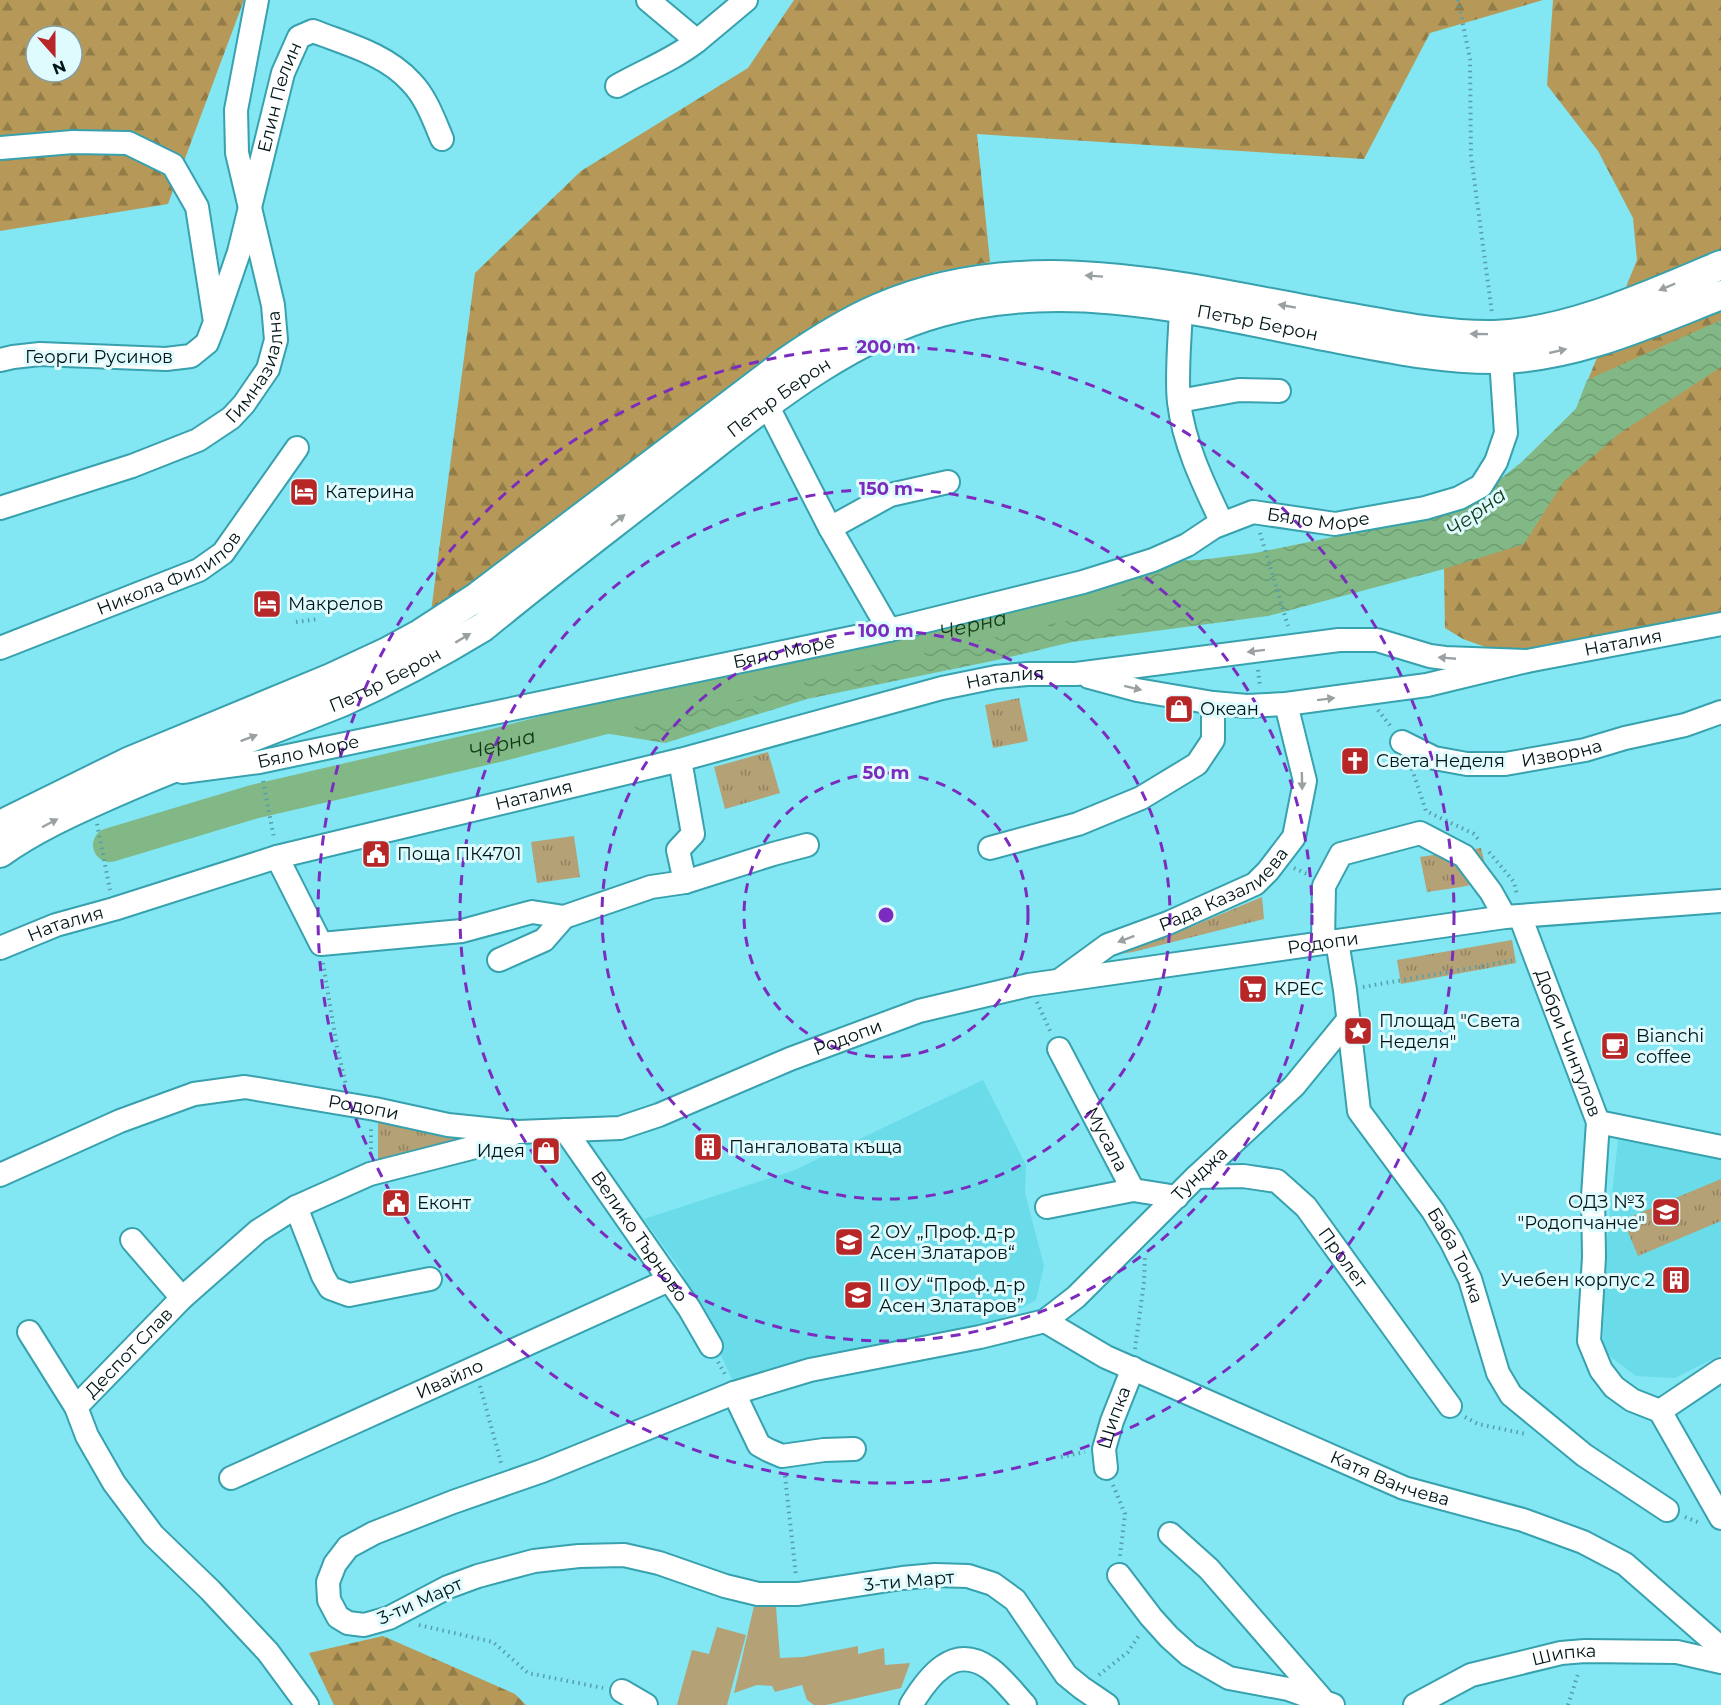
<svg xmlns="http://www.w3.org/2000/svg" width="1721" height="1705" font-family="Montserrat,sans-serif">
<style>
.built{fill:#6adbe9}
.grass{fill:#b4a176}
.forest{fill:url(#forest-firs);fill-rule:evenodd}
.park{fill:url(#park-tufts)}
.water{fill:url(#water-waves)}
.lines{fill:none;stroke-linecap:round;stroke-linejoin:round}
.river{stroke:#82b886;stroke-width:34}
.minor-casing{stroke:#37a1ad;stroke-width:26}
.major-casing{stroke:#37a1ad;stroke-width:32}
.path{stroke:#569ea8;stroke-width:4;stroke-dasharray:1.5 4.5;stroke-linecap:butt}
.minor{stroke:#fff;stroke-width:22}
.major{stroke:#fff;stroke-width:28}
.oneway{fill:#99a1a3}
.ring{fill:none;stroke:#7b2cbf;stroke-width:3;stroke-dasharray:10 8}
.labels{text-anchor:middle;dominant-baseline:central;stroke-width:6;stroke-linejoin:round;paint-order:stroke}
.street-label{font-size:18px;fill:#011518;stroke:#dffbfe}
.poi-label{font-size:18px;fill:#011518;stroke:#dffbfe;text-anchor:start}
.water-label{font-size:20px;font-style:italic;fill:#103816;stroke:#dffbfe}
.centre{fill:#7b2cbf;stroke:#dffbfe;stroke-width:3}
.ring-label{font-size:18px;text-anchor:middle;font-weight:bold;fill:#7b2cbf;stroke:#dffbfe;stroke-width:6;stroke-linejoin:round;paint-order:stroke}
</style>
<defs>
<pattern id="forest-firs" width="22" height="20" patternUnits="userSpaceOnUse" patternTransform="scale(1.5)"><rect width="22" height="20" fill="#b69958"/><path d="M5 1l3.5 6h-7zM16 11l3.5 6h-7z" fill="#927c48"/></pattern>
<pattern id="park-tufts" width="24" height="20" patternUnits="userSpaceOnUse" patternTransform="scale(1.5)"><rect width="24" height="20" fill="#b4a176"/><path d="M3 7l-1-3M5 7V3M7 7l1-3M15 17l-1-3M17 17v-4M19 17l1-3" fill="none" stroke="#908260"/></pattern>
<pattern id="water-waves" width="16" height="10" patternUnits="userSpaceOnUse" patternTransform="scale(1.5)"><rect width="16" height="10" fill="#82b886"/><path d="M0 5q4-4 8 0t8 0" fill="none" stroke="#6e9d73"/></pattern>
</defs>
<rect width="100%" height="100%" fill="#82e6f3"/>
<g class="built">
<polygon points="983,1080 1026,1165 1025,1193 1044,1266 1036,1300 991,1324 736,1387 680,1269 644,1219 795,1170"/>
<polygon points="1618,1140 1721,1157 1721,1355 1675,1378 1636,1376 1603,1351 1604,1267"/>
</g>
<g class="grass">
<polygon points="757,1593 776,1607 780,1658 803,1657 858,1646 858,1654 884,1648 885,1665 910,1663 901,1688 826,1705 814,1705 807,1700 802,1685 775,1692 772,1686 757,1685 734,1693"/>
<polygon points="717,1627 746,1635 727,1705 677,1705 692,1650 709,1654"/>
</g>
<g class="forest">
<path d="M0 0H244L168 204 0 231ZM36 36H72V72H36Z"/>
<polygon points="794,0 1543,0 1430,33 1364,159 977,134 990,262 935,272 890,289 811,335 431,612 475,273 581,171 748,68"/>
<polygon points="1553,0 1721,0 1721,615 1555,649 1491,649 1463,639 1445,628 1444,569 1523,461 1576,409 1637,260 1633,218 1598,151 1547,85"/>
<polygon points="383,1636 515,1694 526,1705 334,1705 309,1653"/>
</g>
<g class="park">
<polygon points="1019,698 1028,741 993,748 985,705"/>
<polygon points="768,752 780,793 725,809 714,767"/>
<polygon points="574,836 580,877 537,883 531,842"/>
<polygon points="1481,848 1489,881 1461,887 1427,892 1420,857"/>
<polygon points="1262,897 1264,919 1133,952 1106,956 1171,935"/>
<polygon points="1512,940 1516,963 1401,984 1397,960"/>
<polygon points="378,1121 469,1137 378,1166"/>
<polygon points="1721,1179 1721,1221 1638,1256 1623,1220"/>
</g>
<polygon class="water" points="1721,320 1721,367 1620,433 1564,481 1524,544 1444,569 1268,616 1072,642 1002,659 807,699 665,743 604,733 693,699 1036,624 1074,592 1156,561 1200,560 1255,553 1410,521 1473,500 1523,461 1576,409 1587,380"/>
<g class="lines">
<path class="river" id="s1" d="M110 845 253 802 498 745 870 648 1086 599 1105 598"/>
<g class="minor-casing">
<g id="minor">
<polyline points="648,0 697,41 746,0"/>
<path d="M617 86C643 71 673 60 697 41"/>
<polyline points="0,148 73,142 128,143 173,165 197,207 215,322 207,343 191,356 166,359 40,354 13,357 0,360"/>
<path d="M1181 309C1180 337 1176 375 1179 402 1184 445 1204 485 1222 523"/>
<path id="s2" d="M216 319 239 252 283 73 299 37 313 31C346 44 386 54 411 82 426 97 434 120 442 139"/>
<polyline points="1179,401 1239,390 1279,391"/>
<polyline points="767,405 830,528 889,630"/>
<path id="s3" d="M0 508 132 466 198 440 231 418 244 404 268 369 276 340 273 305 237 153 236 110 257 0"/>
<polyline points="830,528 890,495 948,482"/>
<path id="s4" d="M0 648 199 570 223 553 297 448"/>
<path id="s5" d="M1089 677 1137 690 1213 703 1247 706 1286 704 1427 685 1527 661 1721 624"/>
<path id="s6" d="M1402 742 1434 758 1467 764H1505L1585 750 1625 738 1685 725 1721 712"/>
<polyline points="680,760 693,834 678,850 685,882"/>
<path id="s7" d="M182 772 259 762 889 630 1083 582 1153 560 1187 545 1214 527 1253 512 1335 524 1425 508 1459 498 1481 486 1496 462 1506 433 1501 359"/>
<polyline points="990,848 1078,824 1141,798 1197,764 1213,740 1213,703"/>
<polyline points="277,857 321,944 462,931 532,912 564,917"/>
<path id="s8" d="M1520 916 1598 1122 1593 1196 1594 1257 1589 1341 1601 1370 1614 1387 1632 1400 1660 1411 1721 1518"/>
<path id="s9" d="M1337 941 1345 990 1359 1111 1433 1211 1451 1241 1470 1279 1498 1373 1511 1395 1584 1455 1667 1510"/>
<polyline points="1323,943 1324,886 1341,854 1420,833 1464,856 1491,892 1505,917"/>
<path id="s10" d="M0 948 56 925 114 909 277 857 680 760 942 688 996 677 1027 674H1076L1339 640H1377L1430 656 1445 658 1527 661"/>
<polyline points="499,960 544,940 564,917 651,887 685,882 773,854 807,845"/>
<path id="s11" d="M1060 980 1108 945 1168 923 1255 884 1268 871 1294 837 1305 781 1286 704"/>
<path id="s12" d="M1059 1049 1133 1190 1177 1197"/>
<polyline points="1598,1122 1721,1147"/>
<path id="s13" d="M565 1130 689 1308 711 1346"/>
<path id="s14" d="M0 1175 120 1121 194 1094 245 1087 375 1109 448 1125 518 1132 620 1128 659 1115 790 1059 919 1011 1029 985 1505 917 1721 901"/>
<path id="s15" d="M1196 1177 1243 1176 1277 1181 1306 1207 1450 1406"/>
<polyline points="296,1207 323,1276 330,1288 349,1295 430,1279"/>
<polyline points="1047,1207 1133,1190"/>
<polyline points="132,1240 182,1298"/>
<path id="s16" d="M1045 1321 1106 1357 1404 1488 1523 1520 1583 1542 1625 1564 1721 1648"/>
<polyline points="29,1332 76,1407"/>
<polyline points="734,1393 759,1445 768,1450 782,1456 824,1450 854,1449"/>
<polyline points="1660,1411 1721,1370"/>
<path id="s17" d="M1106 1468 1104 1449 1112 1421 1133 1368"/>
<path id="s18" d="M231 1478 669 1280"/>
<polyline points="1170,1534 1209,1569 1321,1698"/>
<polyline points="1119,1575 1151,1617 1169,1637 1189,1655 1229,1678 1288,1689 1333,1705"/>
<polyline points="622,1691 646,1705"/>
<path id="s19" d="M307 1705 268 1652 210 1590 153 1535 114 1483 87 1436 76 1407 182 1298 258 1231 296 1207 370 1174 491 1143 511 1135"/>
<path d="M911 1705C928 1677 953 1643 989 1668 1002 1677 1014 1693 1025 1705"/>
<path id="s20" d="M1107 1705 1082 1688 1066 1675 1015 1600 993 1584 968 1576 935 1575 902 1578 798 1594H758L725 1586 659 1563 624 1555 579 1556 534 1561 478 1576 448 1587 389 1618 364 1625 348 1623 338 1617 329 1600 328 1582 335 1564 348 1547 374 1533 453 1502 542 1471 734 1393 810 1370 980 1337 1045 1321 1076 1297 1196 1177 1294 1086 1348 1020"/>
<path id="s21" d="M1415 1705 1471 1675 1561 1653 1585 1651 1677 1652 1721 1662"/>
</g>
</g>
<g class="major-casing">
<g id="major">
<path d="M0 825 128 762 331 678 387 652 420 634 477 597 786 362C815 342 846 322 879 308 1024 245 1181 287 1329 314 1383 323 1439 336 1494 335 1571 332 1651 294 1721 265"/>
<path id="s22" d="M0 853C32 830 69 813 105 797 182 762 263 734 342 702 390 680 437 655 483 627 546 575 611 526 676 475 758 412 839 340 941 312 1073 275 1213 315 1345 340 1397 350 1447 360 1500 359 1577 357 1650 323 1721 295"/>
</g>
</g>
<g class="path">
<polyline points="1458,0 1470,59 1471,156 1492,313"/>
<polyline points="1260,533 1288,626"/>
<polyline points="296,622 318,619"/>
<polyline points="1258,670 1260,686"/>
<polyline points="1378,710 1392,728"/>
<polyline points="1412,769 1426,811 1474,834 1478,839"/>
<polyline points="263,781 274,838"/>
<polyline points="97,824 110,890"/>
<polyline points="1489,852 1514,882 1517,895"/>
<polyline points="1294,868 1307,874 1309,873"/>
<polyline points="323,963 337,1047 346,1085"/>
<polyline points="1363,987 1515,960"/>
<polyline points="1037,1002 1051,1033"/>
<polyline points="371,1155 371,1127"/>
<polyline points="1135,1349 1144,1282 1145,1255"/>
<polyline points="718,1362 726,1376"/>
<polyline points="480,1386 502,1466"/>
<polyline points="1465,1417 1478,1424 1526,1434"/>
<polyline points="1061,1457 1085,1452"/>
<polyline points="785,1476 796,1576"/>
<polyline points="1113,1485 1125,1514 1120,1556"/>
<polyline points="1685,1517 1700,1523"/>
<polyline points="419,1625 493,1642 528,1673 603,1688"/>
<polyline points="1099,1675 1128,1652 1140,1634"/>
<polyline points="1568,1705 1579,1671"/>
</g>
<use href="#minor" class="minor"/>
<use href="#major" class="major"/>
</g>
<defs><path id="oneway-solid" d="M-6-.8H1V-3.2L6.5 0L1 3.2V.8H-6Z" transform="scale(1.5)"/></defs>
<g class="oneway">
<use href="#oneway-solid" transform="translate(1094 276) rotate(-176)"/>
<use href="#oneway-solid" transform="translate(1667 287) rotate(157)"/>
<use href="#oneway-solid" transform="translate(1287 306) rotate(-170)"/>
<use href="#oneway-solid" transform="translate(1479 334) rotate(-179)"/>
<use href="#oneway-solid" transform="translate(1558 351) rotate(-13)"/>
<use href="#oneway-solid" transform="translate(618 520) rotate(-38)"/>
<use href="#oneway-solid" transform="translate(463 638) rotate(-31)"/>
<use href="#oneway-solid" transform="translate(1256 651) rotate(173)"/>
<use href="#oneway-solid" transform="translate(1447 658) rotate(-175)"/>
<use href="#oneway-solid" transform="translate(1133 688) rotate(14)"/>
<use href="#oneway-solid" transform="translate(1326 699) rotate(-7)"/>
<use href="#oneway-solid" transform="translate(249 738) rotate(-21)"/>
<use href="#oneway-solid" transform="translate(1302 781) rotate(89)"/>
<use href="#oneway-solid" transform="translate(50 823) rotate(-28)"/>
<use href="#oneway-solid" transform="translate(1126 939) rotate(159)"/>
</g>
<g class="ring">
<circle cx="886" cy="915" r="142"/>
<circle cx="886" cy="915" r="284"/>
<circle cx="886" cy="915" r="426"/>
<circle cx="886" cy="915" r="568"/>
</g>
<defs>
<g id="hotel-square" transform="scale(1.5)"><rect x="-9" y="-9" width="18" height="18" rx="4" fill="#b72728" stroke="#dffbfe"/><path d="M-6-4.5h1.5V1H6V5H4.5V3h-9V5H-6ZM-4 0a1.8 1.8 0 1 1 3.6 0ZM.5 0V-2.5h3Q6-2.5 6 0Z" fill="#fff"/></g>
<g id="shop-square" transform="scale(1.5)"><rect x="-9" y="-9" width="18" height="18" rx="4" fill="#b72728" stroke="#dffbfe"/><path d="M-5-2.5h2.3a2.7 3.5 0 0 1 5.4 0H5L5.5 6h-11ZM-1.5-2.5h3a1.5 2.3 0 0 0-3 0Z" fill="#fff"/></g>
<g id="church-square" transform="scale(1.5)"><rect x="-9" y="-9" width="18" height="18" rx="4" fill="#b72728" stroke="#dffbfe"/><path d="M-1.2-6h2.4v3.5h3.3v2.4h-3.3V6h-2.4V-.1h-3.3v-2.4h3.3Z" fill="#fff"/></g>
<g id="civic-square" transform="scale(1.5)"><rect x="-9" y="-9" width="18" height="18" rx="4" fill="#b72728" stroke="#dffbfe"/><path d="M-.6-6.5H3V-4.5H.6V-3L4-1V1h2V6H-6V1h2V-1L-.6-3ZM-1.2 2.5V6h2.4V2.5Z" fill="#fff"/></g>
<g id="supermarket-square" transform="scale(1.5)"><rect x="-9" y="-9" width="18" height="18" rx="4" fill="#b72728" stroke="#dffbfe"/><path d="M-6-5.5h2.5l.6 2H6L4.5 2H-2.5L-4.4-4H-6ZM-1.5 3.2a1.3 1.3 0 1 0 .1 0ZM3 3.2a1.3 1.3 0 1 0 .1 0Z" fill="#fff"/></g>
<g id="sight-square" transform="scale(1.5)"><rect x="-9" y="-9" width="18" height="18" rx="4" fill="#b72728" stroke="#dffbfe"/><path d="M0-6L1.8-2.2L6-1.7L2.9 1.2L3.7 5.4L0 3.3L-3.7 5.4L-2.9 1.2L-6-1.7L-1.8-2.2Z" fill="#fff"/></g>
<g id="cafe-square" transform="scale(1.5)"><rect x="-9" y="-9" width="18" height="18" rx="4" fill="#b72728" stroke="#dffbfe"/><path d="M-5.5-4.5H6V0H3Q3 3.5 0 3.5H-2.5Q-5.5 3.5-5.5 0ZM3-3.2v2h1.7v-2ZM-6 4.5H4V6H-6Z" fill="#fff"/></g>
<g id="building-square" transform="scale(1.5)"><rect x="-9" y="-9" width="18" height="18" rx="4" fill="#b72728" stroke="#dffbfe"/><path d="M-4-6H4V6H1V3H-1V6H-4ZM-2.5-4.3h1.7v1.8h-1.7ZM.8-4.3h1.7v1.8H.8ZM-2.5-1h1.7V.8h-1.7ZM.8-1h1.7V.8H.8Z" fill="#fff"/></g>
<g id="school-square" transform="scale(1.5)"><rect x="-9" y="-9" width="18" height="18" rx="4" fill="#b72728" stroke="#dffbfe"/><path d="M0-5L7-2L0 1L-7-2ZM-4 1L0 2.5L4 1V4Q0 6-4 4Z" fill="#fff"/></g>
</defs>
<g fill-rule="evenodd">
<use href="#hotel-square" x="304" y="492"/>
<use href="#hotel-square" x="267" y="604"/>
<use href="#shop-square" x="1179" y="709"/>
<use href="#church-square" x="1355" y="761"/>
<use href="#civic-square" x="376" y="854"/>
<use href="#supermarket-square" x="1253" y="989"/>
<use href="#sight-square" x="1358" y="1031"/>
<use href="#cafe-square" x="1615" y="1046"/>
<use href="#building-square" x="708" y="1147"/>
<use href="#shop-square" x="546" y="1151"/>
<use href="#civic-square" x="396" y="1203"/>
<use href="#school-square" x="1666" y="1212"/>
<use href="#school-square" x="849" y="1242"/>
<use href="#building-square" x="1676" y="1280"/>
<use href="#school-square" x="858" y="1295"/>
</g>
<g class="labels">
<g class="street-label">
<text stroke="none"><textPath href="#s2" startOffset="231">Елин Пелин</textPath></text>
<text stroke="none"><textPath href="#s22" startOffset="1413">Петър Берон</textPath></text>
<text x="99" y="357">Георги Русинов</text>
<text stroke="none"><textPath href="#s3" startOffset="308">Гимназиална</textPath></text>
<text stroke="none"><textPath href="#s22" startOffset="909">Петър Берон</textPath></text>
<text stroke="none"><textPath href="#s7" startOffset="1172">Бяло Море</textPath></text>
<text stroke="none"><textPath href="#s4" startOffset="186">Никола Филипов</textPath></text>
<text stroke="none"><textPath href="#s5" startOffset="543">Наталия</textPath></text>
<text stroke="none"><textPath href="#s7" startOffset="614">Бяло Море</textPath></text>
<text stroke="none"><textPath href="#s22" startOffset="423">Петър Берон</textPath></text>
<text stroke="none"><textPath href="#s10" startOffset="1042">Наталия</textPath></text>
<text stroke="none"><textPath href="#s7" startOffset="128">Бяло Море</textPath></text>
<text stroke="none"><textPath href="#s6" startOffset="165">Изворна</textPath></text>
<text stroke="none"><textPath href="#s10" startOffset="556">Наталия</textPath></text>
<text stroke="none"><textPath href="#s11" startOffset="189">Рада Казалиева</textPath></text>
<text stroke="none"><textPath href="#s10" startOffset="70">Наталия</textPath></text>
<text stroke="none"><textPath href="#s14" startOffset="1372">Родопи</textPath></text>
<text stroke="none"><textPath href="#s14" startOffset="886">Родопи</textPath></text>
<text stroke="none"><textPath href="#s8" startOffset="136">Добри Чинтулов</textPath></text>
<text stroke="none"><textPath href="#s14" startOffset="382">Родопи</textPath></text>
<text stroke="none"><textPath href="#s12" startOffset="102">Мусала</textPath></text>
<text stroke="none"><textPath href="#s20" startOffset="1874">Тунджа</textPath></text>
<text stroke="none"><textPath href="#s13" startOffset="130">Велико Търново</textPath></text>
<text stroke="none"><textPath href="#s9" startOffset="346">Баба Тонка</textPath></text>
<text stroke="none"><textPath href="#s15" startOffset="183">Пролет</textPath></text>
<text stroke="none"><textPath href="#s19" startOffset="456">Деспот Слав</textPath></text>
<text stroke="none"><textPath href="#s18" startOffset="240">Ивайло</textPath></text>
<text stroke="none"><textPath href="#s17" startOffset="52">Шипка</textPath></text>
<text stroke="none"><textPath href="#s16" startOffset="380">Катя Ванчева</textPath></text>
<text transform="translate(909 1581) rotate(-5)">3-ти Март</text>
<text transform="translate(420 1601) rotate(-24)">3-ти Март</text>
<text stroke="none"><textPath href="#s21" startOffset="159">Шипка</textPath></text>
</g>
<g class="poi-label">
<text x="325" y="492">Катерина</text>
<text x="288" y="604">Макрелов</text>
<text x="1200" y="709">Океан</text>
<text x="1376" y="761">Света Неделя</text>
<text x="397" y="854">Поща ПК4701</text>
<text x="1274" y="989">КРЕС</text>
<text x="1379" y="1021">Площад "Света<tspan x="1379" dy="21">Неделя"</tspan></text>
<text x="1636" y="1036">Bianchi<tspan x="1636" dy="21">coffee</tspan></text>
<text x="729" y="1147">Пангаловата къща</text>
<text x="525" y="1151" text-anchor="end">Идея</text>
<text x="1645" y="1202" text-anchor="end">ОДЗ №3<tspan x="1645" dy="21">"Родопчанче"</tspan></text>
<text x="417" y="1203">Еконт</text>
<text x="870" y="1232">2 ОУ „Проф. д-р<tspan x="870" dy="21">Асен Златаров“</tspan></text>
<text x="1655" y="1280" text-anchor="end">Учебен корпус 2</text>
<text x="879" y="1285">II ОУ “Проф. д-р<tspan x="879" dy="21">Асен Златаров”</tspan></text>
</g>
<g class="water-label">
<text transform="translate(1476 512) rotate(-36)">Черна</text>
<text stroke="none"><textPath href="#s1" startOffset="891">Черна</textPath></text>
<text stroke="none"><textPath href="#s1" startOffset="405">Черна</textPath></text>
</g>
</g>
<circle cx="886" cy="915" r="9" class="centre"/>
<g class="ring-label">
<text x="886" y="353">200 m</text>
<text x="886" y="495">150 m</text>
<text x="886" y="637">100 m</text>
<text x="886" y="779">50 m</text>
</g>
<g transform="translate(54 54) rotate(159)"><circle r="28" fill="#dffbfe" stroke="#869fa2" stroke-width="1.5"/>
<path d="M0-4.5L10 22L0 15L-10 22Z" fill="#b72728"/>
<text y="-9" font-size="16" font-weight="bold" text-anchor="middle" fill="#011518">N</text>
</g>
</svg>
